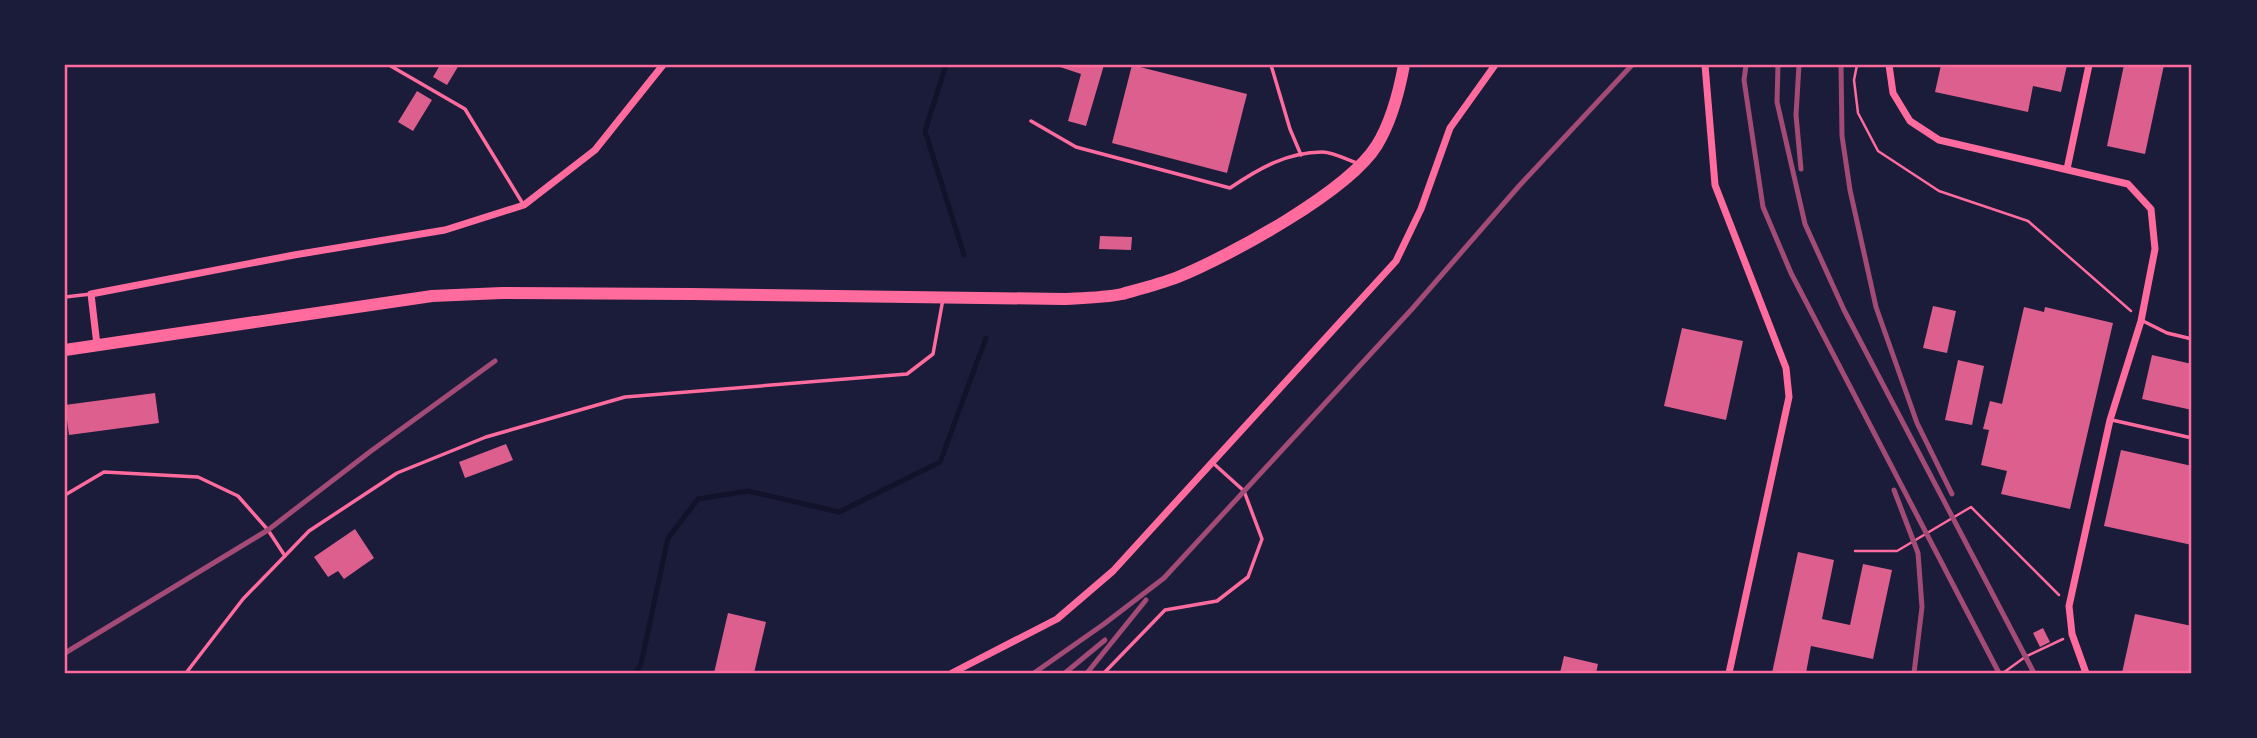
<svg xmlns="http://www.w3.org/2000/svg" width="2257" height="738" font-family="Overpass,sans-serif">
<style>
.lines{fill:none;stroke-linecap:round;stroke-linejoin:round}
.stream{stroke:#12122b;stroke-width:5}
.building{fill:#dd5f8e}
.path{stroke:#ff6b9d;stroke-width:2.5}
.service{stroke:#ff6b9d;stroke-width:3.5}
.minor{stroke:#ff6b9d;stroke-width:7}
.primary{stroke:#ff6b9d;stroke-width:12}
.rail{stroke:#a44b75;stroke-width:5}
.neatline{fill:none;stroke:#ff6b9d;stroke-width:2.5}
</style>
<rect width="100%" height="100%" fill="#1b1b3a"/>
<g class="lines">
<g class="stream">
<polyline points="946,65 925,131 964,255"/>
<polyline points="636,673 641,664 668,538 698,499 748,491 839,512 940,462 986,338"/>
</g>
</g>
<g class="building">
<polygon points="440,65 459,65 447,85 433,77"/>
<polygon points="1054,65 1104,65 1086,126 1068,121 1081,74"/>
<polygon points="1132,65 1247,94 1227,173 1112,143"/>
<polygon points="1941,65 2067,65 2061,92 2033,86 2028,112 1935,92"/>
<polygon points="2124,65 2164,65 2145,154 2107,146"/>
<polygon points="417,91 432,100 413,131 398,122"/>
<polygon points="1100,236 1132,237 1131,250 1099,249"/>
<polygon points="1933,306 1956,311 1947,353 1923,348"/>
<polygon points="2024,307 2044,312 2045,307 2113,323 2070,509 2001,494 2007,471 1981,465 1989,430 1983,429 1990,401 2002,404"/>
<polygon points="1682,328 1743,341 1726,420 1664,406"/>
<polygon points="2152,355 2192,364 2192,410 2142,399"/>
<polygon points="1958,360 1984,366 1972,425 1945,420"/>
<polygon points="155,393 159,423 69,435 65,405"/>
<polygon points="506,444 513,460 465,478 459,462"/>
<polygon points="2121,450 2192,466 2192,545 2104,526"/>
<polygon points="355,529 374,558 344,579 338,571 328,577 314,557"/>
<polygon points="1798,552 1834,560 1822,619 1850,625 1863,564 1892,570 1873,659 1811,646 1806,673 1772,673"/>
<polygon points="728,613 766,622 754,673 714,673"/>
<polygon points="2135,614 2192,626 2192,673 2122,673"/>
<polygon points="2043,628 2050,642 2040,647 2033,633"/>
<polygon points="1564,656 1598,664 1596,673 1560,673"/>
</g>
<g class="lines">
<g class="path">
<polyline points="1857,65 1854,80 1858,113 1878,151 1939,191 2028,221 2131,311"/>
<polyline points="1855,551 1897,551 1971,507 2059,595"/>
<polyline points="2003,673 2025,657 2063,639"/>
</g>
<g class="service">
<polyline points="389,65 465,109 523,204"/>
<polyline points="1271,65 1290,129 1301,155"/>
<path d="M1031 121 1076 147 1230 188C1258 169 1287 152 1322 152 1333 152 1348 160 1359 164"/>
<polyline points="65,297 91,294"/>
<polyline points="2143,321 2167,333 2192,339"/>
<polyline points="2112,420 2192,438"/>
<polyline points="65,495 104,472 198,477 238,496 268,530 285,556"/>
<polyline points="186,673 243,599 309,531 397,473 486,437 625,397 907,374 933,354 943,299"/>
<polyline points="1104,673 1165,610 1217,601 1248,577 1262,539 1244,491 1213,463"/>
</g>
<g class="minor">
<polyline points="1705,65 1715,185 1786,368 1789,397 1729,673"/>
<polyline points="1889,65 1893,93 1910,121 1939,140 2128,184 2151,209 2155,249 2141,321 2110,420 2069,606 2072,634 2086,673"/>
<polyline points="2067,169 2089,65"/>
<polyline points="97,345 91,294 294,255 445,230 524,205 595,150 663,65"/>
<polyline points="952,673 1057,619 1113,571 1396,261 1421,209 1450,128 1495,65"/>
</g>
<path class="primary" d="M65 350 432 296 502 293 691 294 1063 299C1082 298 1103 298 1122 294 1140 289 1160 284 1178 277 1229 256 1348 192 1377 145 1391 122 1399 92 1404 65"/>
<g class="rail">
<polyline points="1746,65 1744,80 1763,207 1791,273 1999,673"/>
<polyline points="1778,65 1777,102 1805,224 1844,310 2034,673"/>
<polyline points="1799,65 1796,115 1801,169"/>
<polyline points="1841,65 1842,136 1850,190 1876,307 1917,423 1952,494"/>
<polyline points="1894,490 1918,553 1922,607 1914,673"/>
<polyline points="65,653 268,530 371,451 495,361"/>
<polyline points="1034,673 1104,624 1164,578 1412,309 1519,186 1632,65"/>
<polyline points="1065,673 1105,640"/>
<polyline points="1087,673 1146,600"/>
</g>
</g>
<rect width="2257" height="738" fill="none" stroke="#1b1b3a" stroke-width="133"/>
<rect x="66" y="66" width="2124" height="606" class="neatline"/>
</svg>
